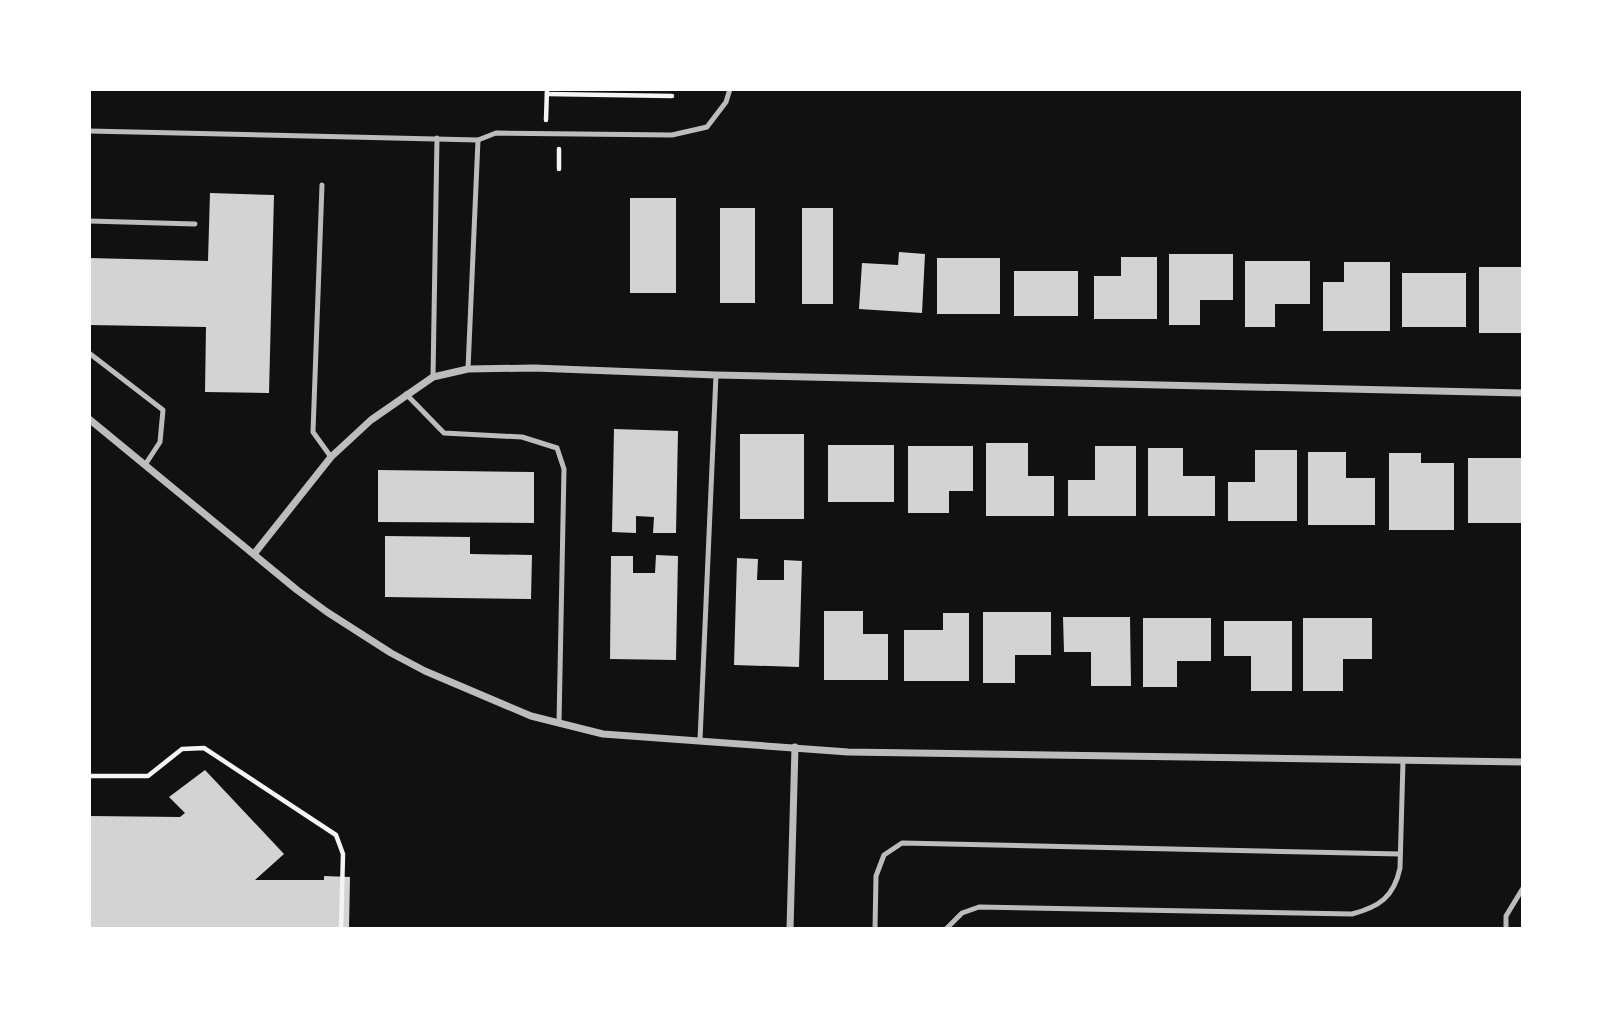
<svg xmlns="http://www.w3.org/2000/svg" width="1612" height="1018" font-family="'Times New Roman',serif">
<style>
.building{fill:#d3d3d3}
.lines{fill:none;stroke-linecap:round;stroke-linejoin:round}
.path{stroke:#f5f5f5;stroke-width:4.5}
.service{stroke:#bcbcbc;stroke-width:5}
.minor{stroke:#bcbcbc;stroke-width:7}
</style>
<rect width="100%" height="100%" fill="#111"/>
<g class="building">
<polygon points="210,193 274,195 269,393 205,392 206,327 89,325 89,258 208,261"/>
<rect x="630" y="198" width="46" height="95"/>
<rect x="720" y="208" width="35" height="95"/>
<rect x="802" y="208" width="31" height="96"/>
<polygon points="899,252 925,254 922,313 859,309 862,263 898,265"/>
<polygon points="1169,254 1233,254 1233,300 1200,300 1200,325 1169,325"/>
<polygon points="1121,257 1157,257 1157,319 1094,319 1094,276 1121,276"/>
<rect x="937" y="258" width="63" height="56"/>
<polygon points="1245,261 1310,261 1310,304 1275,304 1275,327 1245,327"/>
<polygon points="1344,262 1390,262 1390,331 1323,331 1323,282 1344,282"/>
<polygon points="1479,267 1521,267 1523,333 1479,333"/>
<rect x="1014" y="271" width="64" height="45"/>
<rect x="1402" y="273" width="64" height="54"/>
<polygon points="614,429 678,431 676,533 653,533 654,517 636,516 636,533 612,532"/>
<rect x="740" y="434" width="64" height="85"/>
<polygon points="986,443 1028,443 1028,476 1054,476 1054,516 986,516"/>
<rect x="828" y="445" width="66" height="57"/>
<polygon points="908,446 973,446 973,491 949,491 949,513 908,513"/>
<polygon points="1095,446 1136,446 1136,516 1068,516 1068,480 1095,480"/>
<polygon points="1148,448 1183,448 1183,476 1215,476 1215,516 1148,516"/>
<polygon points="1255,450 1297,450 1297,521 1228,521 1228,482 1255,482"/>
<polygon points="1308,452 1346,452 1346,478 1375,478 1375,525 1308,525"/>
<polygon points="1389,453 1421,453 1421,463 1454,463 1454,530 1389,530"/>
<rect x="1468" y="458" width="55" height="65"/>
<polygon points="378,470 534,472 534,523 378,522"/>
<polygon points="385,536 470,537 470,554 532,555 531,599 385,597"/>
<polygon points="656,555 678,556 676,660 610,659 611,556 633,556 633,573 655,573"/>
<polygon points="737,558 758,559 757,580 784,580 784,560 802,561 799,667 734,665"/>
<polygon points="824,611 863,611 863,634 888,634 888,680 824,680"/>
<polygon points="983,612 1051,612 1051,655 1015,655 1015,683 983,683"/>
<polygon points="943,613 969,613 969,681 904,681 904,630 943,630"/>
<polygon points="1063,617 1130,617 1131,686 1091,686 1091,652 1064,652"/>
<polygon points="1143,618 1211,618 1211,661 1177,661 1177,687 1143,687"/>
<polygon points="1303,618 1372,618 1372,659 1343,659 1343,691 1303,691"/>
<polygon points="1224,621 1292,621 1292,691 1251,691 1251,656 1224,656"/>
<polygon points="205,770 284,854 255,880 324,880 324,876 350,877 349,929 89,929 89,816 180,817 185,813 169,797"/>
</g>
<g class="lines">
<g class="path">
<polyline points="547,94 672,96"/>
<polyline points="546,120 547,89"/>
<polyline points="559,169 559,149"/>
<polyline points="89,776 148,776 182,749 204,748 336,835 343,854 341,929"/>
</g>
<g class="service">
<polyline points="89,131 478,140 496,133 672,135 707,127 726,102 730,89"/>
<polyline points="322,185 313,432 331,457"/>
<polyline points="89,221 195,224"/>
<polyline points="89,353 163,410 160,442 145,465"/>
<polyline points="468,369 478,140"/>
<polyline points="433,377 437,138"/>
<polyline points="406,394 444,433 522,437 557,448 564,469 559,723"/>
<polyline points="700,740 716,375"/>
<polyline points="875,929 876,876 884,855 902,843 1400,854"/>
<path d="M946 929 962 913 979 907 1352 914C1379 907 1394 897 1400 868L1403 761"/>
<polyline points="1506,929 1506,916 1523,888"/>
</g>
<g class="minor">
<polyline points="89,419 297,590 327,612 391,653 425,671 531,716 603,734 848,752 1523,762"/>
<polyline points="254,554 331,457 371,420 433,377 468,369 534,368 716,375 1523,393"/>
<polyline points="790,929 795,747"/>
</g>
</g>
<rect width="1612" height="1018" fill="none" stroke="#ffffff" stroke-width="182"/>
</svg>
